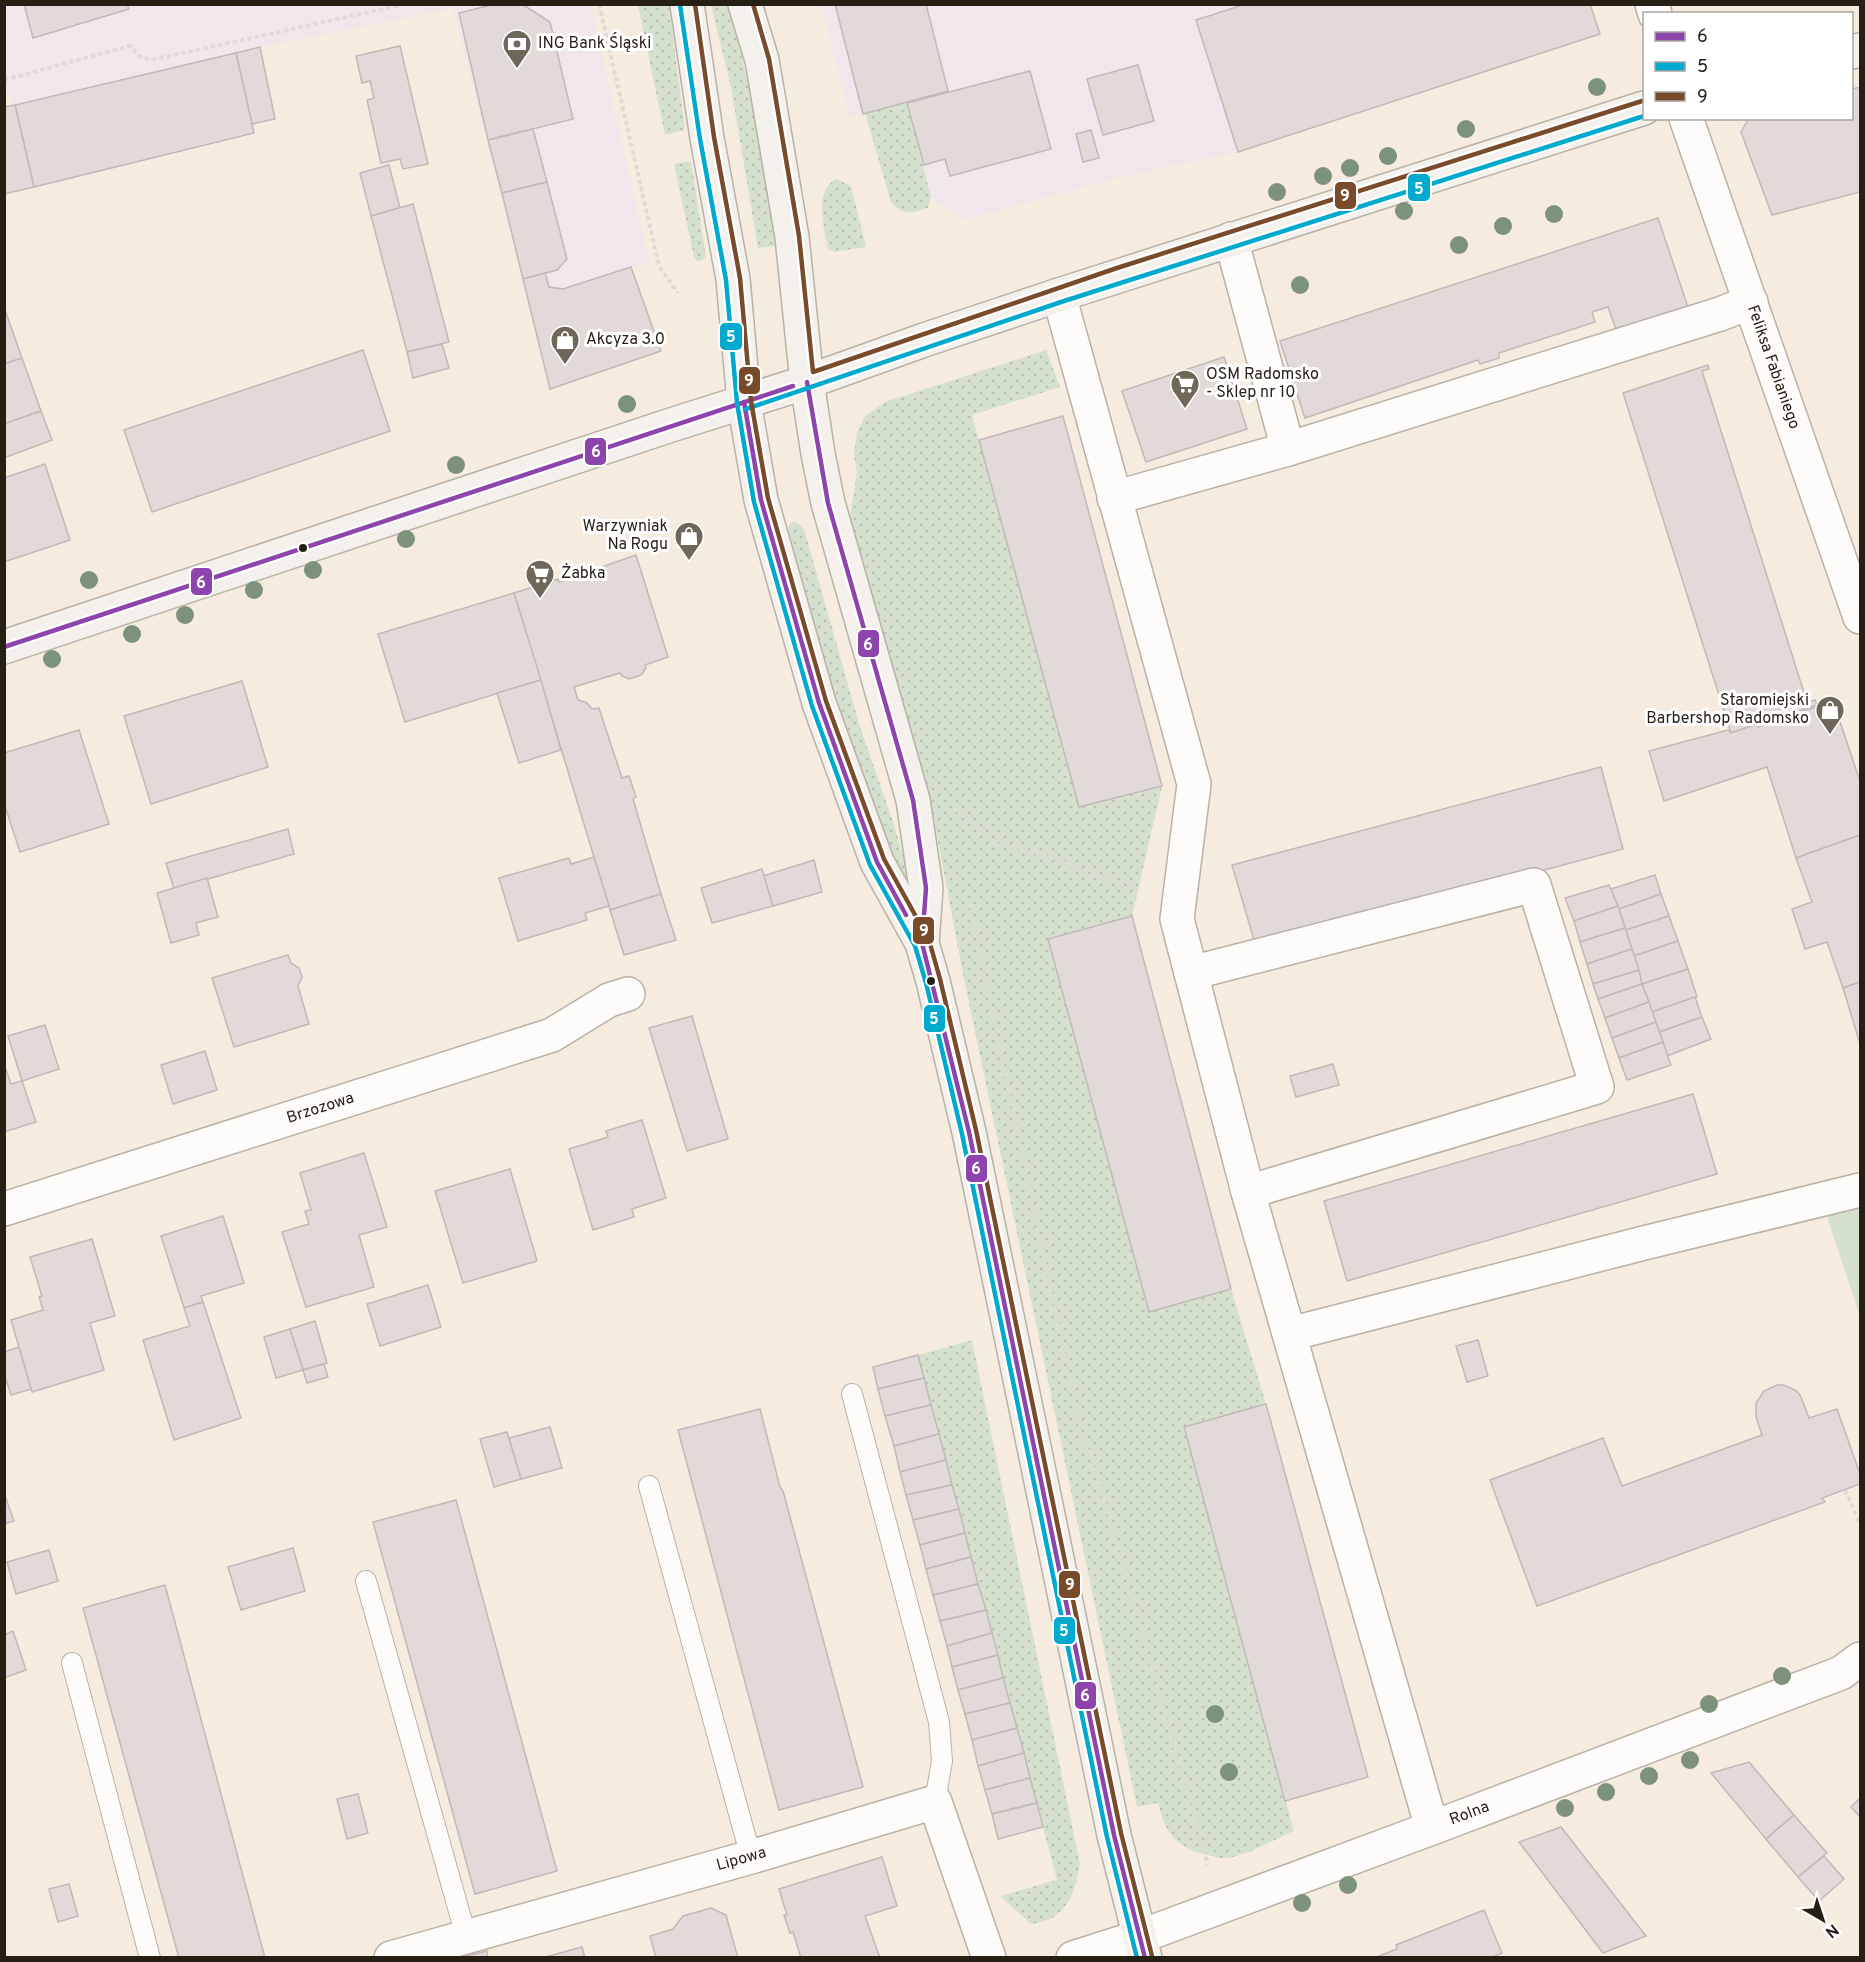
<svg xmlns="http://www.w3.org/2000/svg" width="1865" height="1962" font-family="Overpass,sans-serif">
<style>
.commercial{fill:#f0e6ec}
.grass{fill:url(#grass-dots)}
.park{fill:#d6e0ce}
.building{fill:#e2d9d9;stroke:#c1b9b9;stroke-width:1.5}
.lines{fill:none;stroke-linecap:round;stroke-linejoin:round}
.lane-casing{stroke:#b8b1a5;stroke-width:22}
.street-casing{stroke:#b8b1a5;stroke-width:36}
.secondary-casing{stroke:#b8b1a5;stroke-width:36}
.path{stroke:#dedbd7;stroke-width:4;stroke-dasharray:4.5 3;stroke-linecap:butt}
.lane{stroke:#fefcfa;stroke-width:20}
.street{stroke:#fefcfa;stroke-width:33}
.secondary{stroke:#f4f1ed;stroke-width:33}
.bus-1-casing{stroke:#fff;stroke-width:9}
.bus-2-casing{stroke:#fff;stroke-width:9}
.bus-3-casing{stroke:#fff;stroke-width:9}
.bus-1{stroke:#8e44ad;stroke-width:4.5}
.bus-2{stroke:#00a9ce;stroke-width:4.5}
.bus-3{stroke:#7a4b2a;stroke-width:4.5}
.tree{fill:#7c927a}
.bus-dot{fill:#261f13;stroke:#fff;stroke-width:2}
.labels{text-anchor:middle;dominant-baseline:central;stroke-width:6;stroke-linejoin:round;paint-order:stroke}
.poi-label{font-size:16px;fill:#261f13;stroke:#fff;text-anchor:start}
.street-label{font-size:16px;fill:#261f13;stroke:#fff}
.line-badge{stroke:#fff;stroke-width:2}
.badge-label{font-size:16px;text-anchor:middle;font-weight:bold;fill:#fff}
</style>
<defs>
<pattern id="grass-dots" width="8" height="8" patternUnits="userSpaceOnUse" patternTransform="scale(1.5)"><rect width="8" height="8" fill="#d6e0ce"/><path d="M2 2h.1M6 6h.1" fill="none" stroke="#b8c0b0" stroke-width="1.8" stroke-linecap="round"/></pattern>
</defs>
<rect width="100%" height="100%" fill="#f5ecdf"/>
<g class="commercial">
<polygon points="1590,4 1600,34 1238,152 1120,177 964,220 931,197 924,165 865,113 850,117 821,5"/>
<polygon points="4,5 591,5 649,262 631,268 598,372 550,389 453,8 260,47 15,105 5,91"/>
</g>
<g class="grass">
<polygon points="638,5 669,5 685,130 665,135"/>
<polygon points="711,5 730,5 731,9 756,120 775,246 758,248 731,87"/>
<path d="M907 103 931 197 928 208C913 214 901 215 891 202L865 113Z"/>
<polygon points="691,161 706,257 701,261 697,261 694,257 674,164"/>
<path d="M836 179 851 186 866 247 834 252 828 249C825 228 812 193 836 179Z"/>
<path d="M1046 350 1060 387 972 415 1079 807 1162 786 1132 916 1049 939 1149 1312 1231 1289 1266 1404 1184 1427 1294 1831C1278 1838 1243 1857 1226 1858 1220 1859 1213 1856 1208 1855 1176 1848 1165 1833 1158 1803L1137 1807 964 979 934 820 850 516 857 472 854 455 857 433 864 417 885 402Z"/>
<polygon points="795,521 804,529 860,727 893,822 912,887 905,889 835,697 788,528 791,523"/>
<path d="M972 1340 1080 1864C1076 1886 1071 1908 1050 1919 1045 1922 1037 1923 1031 1924L1000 1896 1057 1880 918 1355Z"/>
</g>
<polygon class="park" points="1860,1207 1860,1316 1826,1214"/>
<g class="building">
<polygon points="24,4 127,4 129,9 33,38"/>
<polygon points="495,4 522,4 550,22 573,119 488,140 459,13"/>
<polygon points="835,4 926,4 948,91 863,114"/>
<polygon points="1246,4 1590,4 1600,34 1238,152 1196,20"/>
<polygon points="400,46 428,164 403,169 400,159 381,163 367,100 374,98 370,81 362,83 356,56"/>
<polygon points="260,47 275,119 252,124 236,53"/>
<polygon points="236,53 254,133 34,187 15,105"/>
<polygon points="1138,65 1154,121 1103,135 1087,79"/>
<polygon points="1030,71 1051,149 950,176 945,159 924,165 907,103"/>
<polygon points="1860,87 1860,192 1772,215 1741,132 1749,118 1852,118 1852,89"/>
<polygon points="15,105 34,187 4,194 4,107"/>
<polygon points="533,129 547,182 502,193 488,140"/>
<polygon points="1091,130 1099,158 1083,162 1076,134"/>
<polygon points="389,165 400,208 371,216 360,173"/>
<polygon points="547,182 567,259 557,270 523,279 502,193"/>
<polygon points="413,204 449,342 407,352 371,216"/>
<polygon points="1658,218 1691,316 1620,340 1608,307 1592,312 1595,322 1499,353 1499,358 1480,364 1478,360 1305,418 1280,341"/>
<polygon points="631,267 661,351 550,389 523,279 545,273 549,287 563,289"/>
<polygon points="4,307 22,358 4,364"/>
<polygon points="442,344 449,368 413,378 407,352"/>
<polygon points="363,350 390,431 152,512 124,430"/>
<polygon points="1224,357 1247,429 1146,462 1122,391"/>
<polygon points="22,358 41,411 4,424 4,364"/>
<polygon points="1708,365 1709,369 1702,371 1807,702 1815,700 1817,705 1731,733 1623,393"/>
<polygon points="41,411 52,440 4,458 4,424"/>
<polygon points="1063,416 1162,786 1079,807 979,440"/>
<polygon points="45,464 70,540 4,562 4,478"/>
<polygon points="636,555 668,657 645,665 646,668 641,675 629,679 622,676 620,673 574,687 578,700 587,703 592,709 599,708 622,778 629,776 636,797 633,799 661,894 610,910 514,593 558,579 559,582"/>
<polygon points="514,593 541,680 405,722 378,634"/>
<polygon points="541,680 561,750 519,763 497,693"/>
<polygon points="242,681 268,767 151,804 124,716"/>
<polygon points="1833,701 1860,781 1860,835 1796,858 1767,767 1664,801 1649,751 1728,730 1731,733 1757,724 1758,727"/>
<polygon points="79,730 109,824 20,852 4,803 4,753"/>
<polygon points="1601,767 1623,849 1256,947 1232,865"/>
<polygon points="288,829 294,854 174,889 166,863"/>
<polygon points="1860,835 1860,982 1843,988 1827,942 1805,949 1792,909 1812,902 1796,858"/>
<polygon points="594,857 609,906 585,913 587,920 518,941 499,878 569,858 571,864"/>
<polygon points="814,860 822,892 773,906 763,876"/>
<polygon points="762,869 773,906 712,923 701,888"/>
<polygon points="1655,875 1661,894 1619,909 1611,889"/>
<polygon points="207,878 218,917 196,923 199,935 171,943 157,893"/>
<polygon points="1609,885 1618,906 1574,921 1565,898"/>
<polygon points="661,894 676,940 624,955 610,910"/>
<polygon points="1661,894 1669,916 1626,930 1619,909"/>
<polygon points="1618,906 1625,928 1580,942 1574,921"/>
<polygon points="1132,916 1231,1289 1149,1312 1048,939"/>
<polygon points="1669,916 1678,941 1634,956 1626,930"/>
<polygon points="1625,928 1632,949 1587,964 1580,942"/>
<polygon points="1678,941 1688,969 1642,984 1634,956"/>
<polygon points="1632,949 1639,970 1593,984 1587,964"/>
<polygon points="288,955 291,963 299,968 302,977 298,986 309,1024 234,1047 212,978"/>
<polygon points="1688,969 1697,997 1652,1012 1642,984"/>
<polygon points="1639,970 1642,984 1598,999 1593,984"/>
<polygon points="1860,982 1860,1044 1843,988"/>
<polygon points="1642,984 1649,1002 1605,1018 1598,999"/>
<polygon points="1695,997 1702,1017 1659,1032 1652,1012"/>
<polygon points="1649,1002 1656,1022 1612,1038 1605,1018"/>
<polygon points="692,1016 728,1139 687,1151 649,1028"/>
<polygon points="1702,1017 1711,1039 1667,1056 1659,1032"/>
<polygon points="1656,1022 1663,1042 1619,1058 1612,1038"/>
<polygon points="45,1025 59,1069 22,1081 8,1036"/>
<polygon points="1663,1042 1671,1065 1627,1080 1619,1058"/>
<polygon points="205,1051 217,1090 173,1104 161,1065"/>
<polygon points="4,1064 11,1084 22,1081 36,1122 4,1132"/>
<polygon points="1333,1064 1339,1085 1296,1097 1290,1076"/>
<polygon points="1693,1094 1717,1174 1347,1281 1324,1201"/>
<polygon points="642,1120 666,1198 632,1209 634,1217 593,1230 569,1149 608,1137 606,1131"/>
<polygon points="364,1153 387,1227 359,1235 374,1287 306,1307 282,1232 309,1224 305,1211 311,1210 300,1173"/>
<polygon points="510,1169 537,1261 463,1283 435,1191"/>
<polygon points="223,1216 244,1283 201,1296 203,1302 184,1308 161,1236"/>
<polygon points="92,1239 115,1316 90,1323 104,1370 32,1392 11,1320 43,1310 39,1297 42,1296 30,1257"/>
<polygon points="428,1285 441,1327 380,1346 367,1304"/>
<polygon points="203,1302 241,1418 174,1440 143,1340 190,1326 184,1308"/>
<polygon points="315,1321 327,1363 303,1370 290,1329"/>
<polygon points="290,1329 303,1370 276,1378 264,1337"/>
<polygon points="1478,1340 1488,1376 1467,1382 1456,1346"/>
<polygon points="19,1347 31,1389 11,1395 4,1373 4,1352"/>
<polygon points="918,1355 924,1378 878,1389 873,1367"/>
<polygon points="324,1364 328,1377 307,1383 303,1370"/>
<polygon points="924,1378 931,1405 885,1416 878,1389"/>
<polygon points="1777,1385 1784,1385 1797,1391 1801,1397 1809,1418 1837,1409 1860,1474 1860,1484 1822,1498 1825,1502 1537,1606 1490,1480 1603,1438 1622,1486 1762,1435 1756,1417 1756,1403 1764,1391"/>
<polygon points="1266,1404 1368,1777 1285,1801 1184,1427"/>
<polygon points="931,1405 939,1434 894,1446 885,1416"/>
<polygon points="760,1409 780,1487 783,1491 863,1787 779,1810 678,1430"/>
<polygon points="550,1427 562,1468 521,1479 509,1438"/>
<polygon points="507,1432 521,1479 494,1487 480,1439"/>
<polygon points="939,1434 946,1460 900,1472 894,1446"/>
<polygon points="946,1460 952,1485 906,1495 900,1472"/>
<polygon points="952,1485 959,1509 913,1520 906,1495"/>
<polygon points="4,1493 14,1521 4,1524"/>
<polygon points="456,1500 557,1871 475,1894 373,1522"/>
<polygon points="959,1509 965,1533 920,1545 913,1520"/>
<polygon points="965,1533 971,1557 926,1569 920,1545"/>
<polygon points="293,1548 305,1591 241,1610 228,1567"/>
<polygon points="49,1550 58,1581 16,1594 7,1562"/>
<polygon points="971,1557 978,1584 933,1595 926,1569"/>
<polygon points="978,1584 986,1610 940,1621 933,1595"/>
<polygon points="165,1585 265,1958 179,1958 83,1608"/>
<polygon points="986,1610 992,1633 947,1646 940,1621"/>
<polygon points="13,1631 26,1670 4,1678 4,1635"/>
<polygon points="992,1633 998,1655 952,1667 947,1646"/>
<polygon points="998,1655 1003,1678 958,1690 952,1667"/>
<polygon points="1003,1678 1010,1703 965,1714 958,1690"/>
<polygon points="1010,1703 1017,1728 972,1740 965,1714"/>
<polygon points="1017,1728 1024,1753 978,1766 972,1740"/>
<polygon points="1024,1753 1030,1778 985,1790 978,1766"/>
<polygon points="1749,1762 1794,1815 1766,1839 1711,1773"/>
<polygon points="1030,1778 1037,1803 992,1814 985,1790"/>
<polygon points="358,1794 368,1833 347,1839 337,1799"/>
<polygon points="1860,1798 1860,1817 1851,1807"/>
<polygon points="1037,1803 1043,1827 998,1839 992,1814"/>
<polygon points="1794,1815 1827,1853 1798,1877 1766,1839"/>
<polygon points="1561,1827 1646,1936 1603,1953 1519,1842"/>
<polygon points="1824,1856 1844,1879 1819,1901 1798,1877"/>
<polygon points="882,1857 897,1906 865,1916 880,1958 801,1958 793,1932 790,1933 784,1915 787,1915 779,1889"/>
<polygon points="69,1884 78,1916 58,1922 49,1889"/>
<polygon points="711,1908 726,1915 738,1958 656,1958 650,1936 673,1929 683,1916"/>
<polygon points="1484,1910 1502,1953 1490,1958 1374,1958 1397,1949 1396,1945"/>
<polygon points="582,1947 585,1958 542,1958"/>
<polygon points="487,1951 488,1958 466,1958 466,1956"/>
</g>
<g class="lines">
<g class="lane-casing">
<g id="lane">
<polyline points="852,1394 939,1722 942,1761 935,1802"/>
<polyline points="649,1486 751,1857"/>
<polyline points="366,1581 466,1936"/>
<polyline points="72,1663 150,1958"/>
</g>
</g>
<g class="street-casing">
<g id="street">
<polyline points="1652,4 1655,14"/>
<path id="s1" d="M1686 118 1860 617"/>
<polyline points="1231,239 1288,449"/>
<polyline points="1059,295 1194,784 1177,919 1248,1192 1432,1828"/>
<polyline points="1114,498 1288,449 1720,314 1751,302"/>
<polyline points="1191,973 1534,885 1597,1087 1248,1192"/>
<path id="s2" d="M4 1209 552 1035 609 1000 628 994"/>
<polyline points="1290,1334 1644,1243 1860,1190"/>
<path id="s3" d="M391 1958 751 1857 935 1802 989 1958"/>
<path id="s4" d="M1073 1958 1139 1937 1432 1828 1841 1673 1860 1659"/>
</g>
</g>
<g class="secondary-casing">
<g id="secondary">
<polyline points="687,4 707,138 733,279 744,402 761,500 819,703 877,862 922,943 933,981 969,1132 1114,1835 1145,1958"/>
<polyline points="745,4 762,60 792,237 807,382 818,454 828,503 913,800 926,888 922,943"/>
<polyline points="1852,52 1860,50"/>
<polyline points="4,647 671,425 807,382 924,340 1059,295 1644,108"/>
</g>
</g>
<g class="path">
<polyline points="599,4 659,266 678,293"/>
<polyline points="4,80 130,46 139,56 151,60 406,4"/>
<polyline points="958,811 997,843 1049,857 1138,891"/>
<polyline points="969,904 1081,1436 1096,1471 1208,1865"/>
<polyline points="1845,1490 1860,1523"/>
</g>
<use href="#lane" class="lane"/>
<use href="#street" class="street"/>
<use href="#secondary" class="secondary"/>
<g class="bus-1-casing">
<g id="bus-1">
<polyline points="807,382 828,503 913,800 926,888 922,943 969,1132 1114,1835 1145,1958"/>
<polyline points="744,402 761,500 819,703 877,862 906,915"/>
<polyline points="4,647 793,386"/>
</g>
</g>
<g class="bus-2-casing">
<g id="bus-2">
<polyline points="680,5 700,139 726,280 737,403 754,502 812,706 870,865 915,946 926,983 962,1134 1107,1837 1137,1958"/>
<polyline points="746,409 1061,302 1644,116"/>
</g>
</g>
<g class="bus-3-casing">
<g id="bus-3">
<polyline points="695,4 714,137 740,278 751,401 768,498 826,701 884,859 929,940 940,979 976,1130 1121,1833 1152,1956"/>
<polyline points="753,4 769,59 799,236 813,372 1117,268 1642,101"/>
</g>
</g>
<use href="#bus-1" class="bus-1"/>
<use href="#bus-2" class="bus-2"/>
<use href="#bus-3" class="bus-3"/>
</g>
<g class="tree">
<circle cx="1597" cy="87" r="9"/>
<circle cx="1466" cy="129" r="9"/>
<circle cx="1388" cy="156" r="9"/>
<circle cx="1350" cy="168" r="9"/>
<circle cx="1323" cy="176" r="9"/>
<circle cx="1277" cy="192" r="9"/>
<circle cx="1404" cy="211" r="9"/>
<circle cx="1554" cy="214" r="9"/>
<circle cx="1503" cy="226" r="9"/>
<circle cx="1459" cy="245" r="9"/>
<circle cx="1300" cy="285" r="9"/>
<circle cx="627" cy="404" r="9"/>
<circle cx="456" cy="465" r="9"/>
<circle cx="406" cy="539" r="9"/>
<circle cx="313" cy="570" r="9"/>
<circle cx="89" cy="580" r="9"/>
<circle cx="254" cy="590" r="9"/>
<circle cx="185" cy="615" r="9"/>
<circle cx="132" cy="634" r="9"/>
<circle cx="52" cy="659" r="9"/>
<circle cx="1782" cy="1676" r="9"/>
<circle cx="1709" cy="1704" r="9"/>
<circle cx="1215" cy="1714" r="9"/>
<circle cx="1690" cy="1760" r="9"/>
<circle cx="1229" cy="1772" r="9"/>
<circle cx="1649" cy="1776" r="9"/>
<circle cx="1606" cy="1792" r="9"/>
<circle cx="1565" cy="1808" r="9"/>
<circle cx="1348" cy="1885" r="9"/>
<circle cx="1302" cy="1903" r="9"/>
</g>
<defs>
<g id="bank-pin" transform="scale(1.5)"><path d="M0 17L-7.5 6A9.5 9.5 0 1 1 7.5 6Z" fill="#6e675a" stroke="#fff"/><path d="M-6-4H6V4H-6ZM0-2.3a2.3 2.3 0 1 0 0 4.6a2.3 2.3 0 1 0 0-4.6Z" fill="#fff"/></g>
<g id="shop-pin" transform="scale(1.5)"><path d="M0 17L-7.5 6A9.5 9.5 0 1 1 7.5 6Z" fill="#6e675a" stroke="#fff"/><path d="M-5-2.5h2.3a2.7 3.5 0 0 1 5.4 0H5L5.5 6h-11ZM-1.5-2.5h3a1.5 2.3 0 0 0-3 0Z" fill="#fff"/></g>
<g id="supermarket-pin" transform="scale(1.5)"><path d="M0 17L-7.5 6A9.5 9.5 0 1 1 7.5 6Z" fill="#6e675a" stroke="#fff"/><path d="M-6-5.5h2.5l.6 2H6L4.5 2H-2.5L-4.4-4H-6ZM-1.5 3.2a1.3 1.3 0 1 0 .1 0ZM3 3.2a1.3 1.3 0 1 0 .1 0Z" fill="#fff"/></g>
</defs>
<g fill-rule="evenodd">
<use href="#bank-pin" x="517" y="44"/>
<use href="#shop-pin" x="565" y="340"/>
<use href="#supermarket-pin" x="1185" y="384"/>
<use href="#shop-pin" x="689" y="536"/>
<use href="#supermarket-pin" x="540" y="574"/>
<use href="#shop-pin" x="1830" y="710"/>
</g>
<g class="bus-dot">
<circle cx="303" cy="548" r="5"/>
<circle cx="931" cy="981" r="5"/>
</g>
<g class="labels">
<g class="poi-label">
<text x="538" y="44">ING Bank Śląski</text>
<text x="586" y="340">Akcyza 3.0</text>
<text x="1206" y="375">OSM Radomsko<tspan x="1206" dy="18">- Sklep nr 10</tspan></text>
<text x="668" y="527" text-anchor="end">Warzywniak<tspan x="668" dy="18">Na Rogu</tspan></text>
<text x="561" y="574">Żabka</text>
<text x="1809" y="701" text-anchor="end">Staromiejski<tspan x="1809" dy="18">Barbershop Radomsko</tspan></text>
</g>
<g class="street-label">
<text stroke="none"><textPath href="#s1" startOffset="264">Feliksa Fabianiego</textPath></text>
<text stroke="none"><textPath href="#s2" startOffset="332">Brzozowa</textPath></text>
<text stroke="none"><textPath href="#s4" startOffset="422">Rolna</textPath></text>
<text stroke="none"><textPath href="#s3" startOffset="364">Lipowa</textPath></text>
</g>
</g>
<g class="line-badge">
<rect x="1407" y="173" width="24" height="29" rx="6" fill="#00a9ce"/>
<rect x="1334" y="181" width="23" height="29" rx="6" fill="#7a4b2a"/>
<rect x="719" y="322" width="24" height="29" rx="6" fill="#00a9ce"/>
<rect x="738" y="366" width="23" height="29" rx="6" fill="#7a4b2a"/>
<rect x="584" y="437" width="23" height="29" rx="6" fill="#8e44ad"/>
<rect x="190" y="567" width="23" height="29" rx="6" fill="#8e44ad"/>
<rect x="857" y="629" width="23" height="29" rx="6" fill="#8e44ad"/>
<rect x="912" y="916" width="23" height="29" rx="6" fill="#7a4b2a"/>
<rect x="923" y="1004" width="23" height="29" rx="6" fill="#00a9ce"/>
<rect x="965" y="1154" width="23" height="29" rx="6" fill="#8e44ad"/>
<rect x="1058" y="1570" width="23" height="29" rx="6" fill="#7a4b2a"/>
<rect x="1053" y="1616" width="23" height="29" rx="6" fill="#00a9ce"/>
<rect x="1074" y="1681" width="23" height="29" rx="6" fill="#8e44ad"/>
</g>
<g class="badge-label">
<text x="1419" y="194">5</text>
<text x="1345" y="201">9</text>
<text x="731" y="342">5</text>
<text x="749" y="386">9</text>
<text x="596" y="457">6</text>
<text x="201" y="588">6</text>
<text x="868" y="650">6</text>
<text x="924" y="936">9</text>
<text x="934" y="1024">5</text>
<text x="976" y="1174">6</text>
<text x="1070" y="1590">9</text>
<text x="1064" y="1636">5</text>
<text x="1085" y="1701">6</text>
</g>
<rect width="1865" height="1962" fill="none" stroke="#261f13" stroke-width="12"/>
<rect x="1643" y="12" width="210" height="108" fill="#ffffff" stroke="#a8a5a1" stroke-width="1.5"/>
<rect x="1655" y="32" width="30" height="9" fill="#8e44ad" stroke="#a8a5a1" stroke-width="1.5"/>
<text x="1697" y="42" font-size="18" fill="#261f13">6</text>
<rect x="1655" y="62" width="30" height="9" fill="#00a9ce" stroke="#a8a5a1" stroke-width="1.5"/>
<text x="1697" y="72" font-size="18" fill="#261f13">5</text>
<rect x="1655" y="92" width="30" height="9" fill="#7a4b2a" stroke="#a8a5a1" stroke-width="1.5"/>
<text x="1697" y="102" font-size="18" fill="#261f13">9</text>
<g transform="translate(1823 1920) rotate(141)" stroke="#ffffff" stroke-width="4.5" paint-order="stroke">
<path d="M0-4.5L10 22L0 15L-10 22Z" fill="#261f13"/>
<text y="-9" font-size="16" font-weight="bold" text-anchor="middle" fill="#261f13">N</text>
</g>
</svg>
